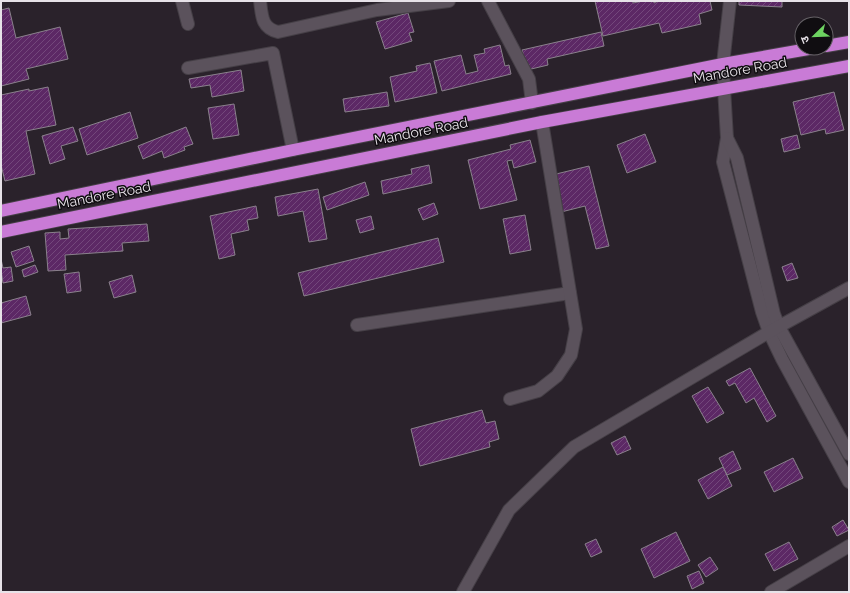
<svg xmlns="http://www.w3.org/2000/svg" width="850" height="593" font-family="Raleway,'Noto Sans Devanagari',sans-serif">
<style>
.building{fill:url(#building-hatch);stroke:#8a818c}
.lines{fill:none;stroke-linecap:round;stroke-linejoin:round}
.minor-casing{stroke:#453f46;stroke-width:14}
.highway-casing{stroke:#453f46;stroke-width:14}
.minor{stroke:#5b525c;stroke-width:12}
.highway{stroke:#c97bd6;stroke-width:12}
.labels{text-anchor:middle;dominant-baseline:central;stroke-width:3;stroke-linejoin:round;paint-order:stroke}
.street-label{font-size:14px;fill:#e7e2e8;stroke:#100d11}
</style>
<defs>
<pattern id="building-hatch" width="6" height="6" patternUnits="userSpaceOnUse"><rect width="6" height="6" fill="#5c2865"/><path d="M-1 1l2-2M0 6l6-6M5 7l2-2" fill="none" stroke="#73477b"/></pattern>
</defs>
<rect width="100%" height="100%" fill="#2a222b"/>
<g class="building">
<polygon points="595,1 633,1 633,3 643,1 654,1 654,3 658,1 710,1 712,10 699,14 701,24 662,33 659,23 603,36"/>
<polygon points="739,1 782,1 782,7 739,5"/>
<polygon points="9,8 16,38 60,27 68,59 26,69 29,79 1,86 1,10"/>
<polygon points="408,13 414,32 409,33 412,41 385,49 376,22"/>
<polygon points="601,32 604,46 547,59 548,65 527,70 522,50"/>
<polygon points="500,45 505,66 509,65 511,74 442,91 434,61 461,55 466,74 478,71 474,55 485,53 484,49"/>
<polygon points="430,63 437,93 395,102 390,77 417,71 416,66"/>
<polygon points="241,70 244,91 212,97 210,85 191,88 189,79"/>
<polygon points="48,87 56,125 26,131 35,174 5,181 1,165 1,95 29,89 29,91"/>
<polygon points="387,92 389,106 345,112 343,99"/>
<polygon points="834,92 844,130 826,134 825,129 801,135 793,102"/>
<polygon points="234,104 239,135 213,139 208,108"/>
<polygon points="130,112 138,138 87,155 79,129"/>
<polygon points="73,127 78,141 61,146 65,159 50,164 42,136"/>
<polygon points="186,127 193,144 184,147 185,150 164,158 162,151 143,159 138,146"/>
<polygon points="645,134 656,162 627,173 617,145"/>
<polygon points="797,135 800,148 784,152 781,139"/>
<polygon points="530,140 536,162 514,168 512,160 507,161 517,200 480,209 468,160 511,149 510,145"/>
<polygon points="429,165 432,183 383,194 381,181 412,174 411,169"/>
<polygon points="589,166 609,246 596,249 585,206 561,212 552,175"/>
<polygon points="365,182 369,195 327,210 323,197"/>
<polygon points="318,189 327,239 309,242 303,211 278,216 275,197"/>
<polygon points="434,203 438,214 423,220 418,209"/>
<polygon points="256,206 258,218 247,220 249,230 231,234 235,255 219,259 210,216"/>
<polygon points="525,215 531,250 510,254 503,219"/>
<polygon points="371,216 374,229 360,233 356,220"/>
<polygon points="147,224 149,241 122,243 123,251 65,255 66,270 48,271 45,233 60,232 60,239 69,238 68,229"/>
<polygon points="438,238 444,262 304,296 298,273"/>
<polygon points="29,246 34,261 16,267 11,252"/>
<polygon points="1,259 3,268 11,267 13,281 3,283 1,270"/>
<polygon points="792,263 798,278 787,281 782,267"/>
<polygon points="35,265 38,272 24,277 22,270"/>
<polygon points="79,272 81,291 67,293 64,274"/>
<polygon points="132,275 136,292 114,298 109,282"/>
<polygon points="26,296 31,315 1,323 1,303"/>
<polygon points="750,368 776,416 767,422 754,398 746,403 735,383 729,386 726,381"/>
<polygon points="708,387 724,413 707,423 692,396"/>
<polygon points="482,410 486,423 495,421 499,439 489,442 490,447 420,466 411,429"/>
<polygon points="625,436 631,449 617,455 611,443"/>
<polygon points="733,451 741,469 727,475 719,458"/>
<polygon points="793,458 803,478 774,492 764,472"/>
<polygon points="723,467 732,486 708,499 698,480"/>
<polygon points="843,520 849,530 837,536 832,527"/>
<polygon points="676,532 690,561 654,578 641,549"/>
<polygon points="596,539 602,552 591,557 585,544"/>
<polygon points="789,542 798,559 774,571 765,554"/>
<polygon points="710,557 718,569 706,577 698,565"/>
<polygon points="699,571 704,583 692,589 687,576"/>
</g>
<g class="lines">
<g class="minor-casing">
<g id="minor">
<polyline points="182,1 188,24"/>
<path d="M260 1C262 15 261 28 278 32L377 10 449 1"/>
<polyline points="488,1 529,79 532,103"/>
<polyline points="730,1 723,64 724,88 727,138 723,162 762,312 769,332 782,359 849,482"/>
<polyline points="188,68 273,53 293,150"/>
<polyline points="727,138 737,158 774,314 779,327 849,454"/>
<polyline points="357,325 570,293"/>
<polyline points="510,399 538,391 557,376 571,355 576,329 542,122"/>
<polyline points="463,592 509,510 574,447 769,332 849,288"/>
<polyline points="771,592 849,546"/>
</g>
</g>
<g class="highway-casing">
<g id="highway">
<polyline points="826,46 849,42"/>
<polyline points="1,211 293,150 723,64 814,48"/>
<polyline points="1,232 542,122 849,66"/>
</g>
</g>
<use href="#minor" class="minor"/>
<use href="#highway" class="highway"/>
</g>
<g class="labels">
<g class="street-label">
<text transform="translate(740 70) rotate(-10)">Mandore Road</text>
<text transform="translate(421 131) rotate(-11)">Mandore Road</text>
<text transform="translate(104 195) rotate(-11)">Mandore Road</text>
</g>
</g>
<rect width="850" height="593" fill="none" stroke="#e7e2e8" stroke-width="4"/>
<g transform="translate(814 36) rotate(247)"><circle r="19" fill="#100d11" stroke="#666267"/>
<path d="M0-3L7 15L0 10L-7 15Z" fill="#6dd361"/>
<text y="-6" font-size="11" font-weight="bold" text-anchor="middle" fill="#e7e2e8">उ</text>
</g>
</svg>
